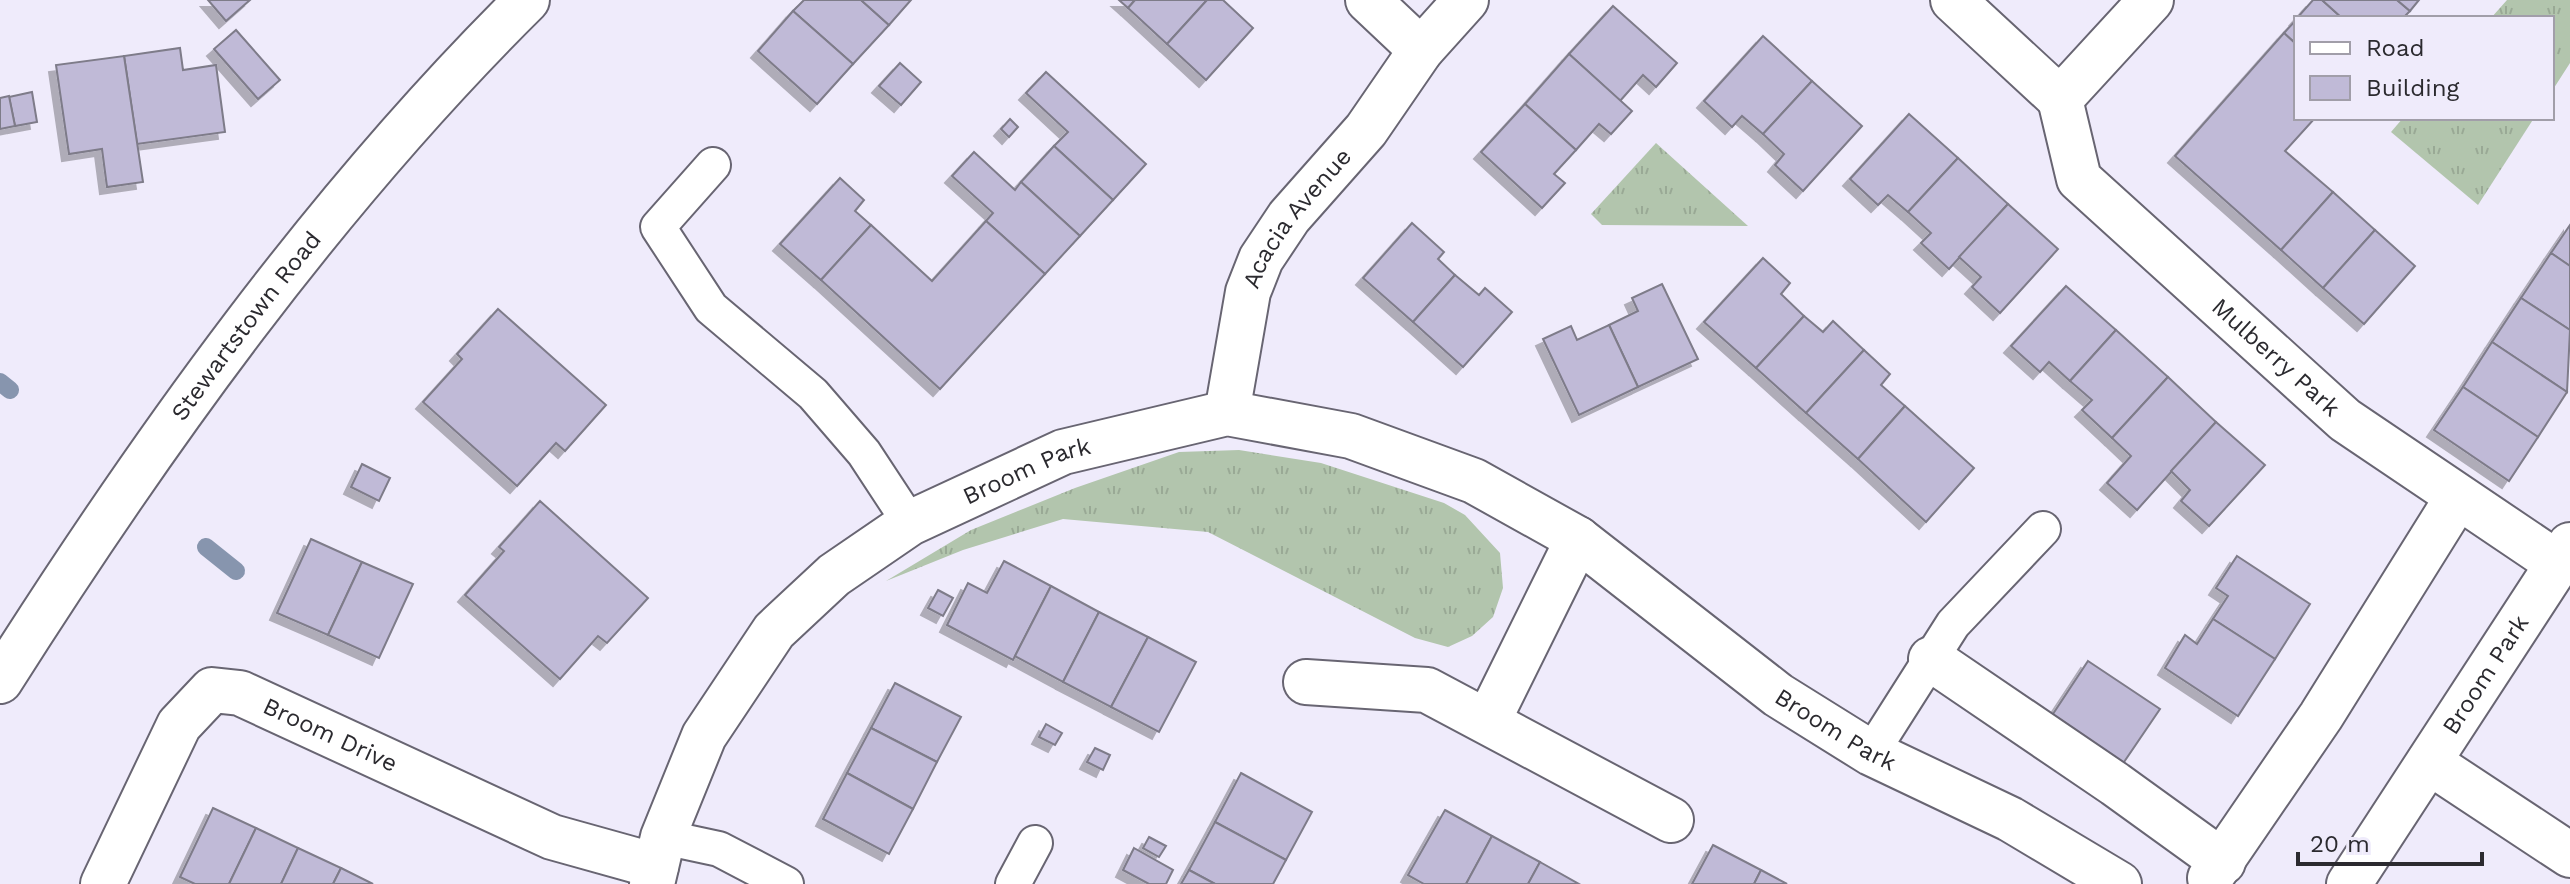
<svg xmlns="http://www.w3.org/2000/svg" width="2570" height="884" font-family="'Work Sans',sans-serif">
<style>
.grass{fill:url(#grass-tufts)}
.lines{fill:none;stroke-linecap:round;stroke-linejoin:round}
.stream{stroke:#8795ae;stroke-width:18}
.building{fill:#c0bad7;stroke:#7e7b89;stroke-width:2;filter:url(#shadow)}
.service-casing{stroke:#686572;stroke-width:38}
.pedestrian-casing{stroke:#686572;stroke-width:48}
.minor-casing{stroke:#686572;stroke-width:48}
.secondary-casing{stroke:#686572;stroke-width:48}
.service{stroke:#fff;stroke-width:34}
.pedestrian{stroke:#fff;stroke-width:44}
.minor{stroke:#fff;stroke-width:44}
.secondary{stroke:#fff;stroke-width:44}
.labels{text-anchor:middle;dominant-baseline:central;stroke-width:6;stroke-linejoin:round;paint-order:stroke}
.street-label{font-size:24px;fill:#2b2a2f;stroke:#efebfb}
</style>
<defs>
<pattern id="grass-tufts" width="24" height="20" patternUnits="userSpaceOnUse" patternTransform="scale(2)"><rect width="24" height="20" fill="#b2c5ad"/><path d="M3 7l-1-3M5 7V3M7 7l1-3M15 17l-1-3M17 17v-4M19 17l1-3" fill="none" stroke="#99a995"/></pattern>
<filter id="shadow"><feDropShadow dx="-7" dy="7" stdDeviation="0" flood-color="#0004"/></filter>
</defs>
<rect width="100%" height="100%" fill="#efebfb"/>
<g class="grass">
<polygon points="2507,0 2570,0 2570,63 2552,91 2552,18 2491,18"/>
<polygon points="2403,118 2534,118 2478,205 2391,132"/>
<polygon points="1656,143 1748,226 1602,225 1591,214"/>
<polygon points="1239,450 1321,463 1444,503 1465,515 1500,553 1503,588 1493,617 1472,636 1448,647 1415,638 1208,532 1063,519 963,550 886,581 971,530 1075,488 1179,452"/>
</g>
<g class="lines">
<g class="stream">
<polyline points="0,382 10,390"/>
<polyline points="206,547 236,571"/>
</g>
</g>
<g class="building">
<polygon points="208,0 250,0 226,21"/>
<polygon points="804,0 861,0 889,25 853,64 793,11"/>
<polygon points="861,0 911,0 889,25"/>
<polygon points="1119,0 1135,0 1128,8"/>
<polygon points="1135,0 1207,0 1167,44 1128,8"/>
<polygon points="1207,0 1223,0 1253,28 1206,80 1167,44"/>
<polygon points="2313,0 2322,0 2342,18 2297,18"/>
<polygon points="2322,0 2397,0 2410,11 2403,18 2342,18"/>
<polygon points="2397,0 2419,0 2410,11"/>
<polygon points="1613,6 1677,63 1656,87 1643,75 1620,101 1569,54"/>
<polygon points="793,11 853,64 817,104 758,51"/>
<polygon points="2296,20 2296,44 2284,33"/>
<polygon points="236,30 280,80 258,99 214,49"/>
<polygon points="2284,33 2296,44 2296,118 2315,118 2285,151 2333,192 2281,250 2175,156"/>
<polygon points="1763,36 1812,81 1763,134 1742,116 1732,127 1704,101"/>
<polygon points="180,48 183,70 216,65 225,132 137,144 124,56"/>
<polygon points="1569,54 1632,111 1611,134 1599,124 1576,150 1525,104"/>
<polygon points="124,56 143,182 107,187 102,149 69,154 56,65"/>
<polygon points="900,63 921,82 901,105 879,86"/>
<polygon points="1046,72 1146,164 1113,200 1054,146 1068,132 1026,93"/>
<polygon points="1812,81 1862,126 1803,191 1775,165 1784,154 1763,134"/>
<polygon points="32,92 37,122 15,126 9,97"/>
<polygon points="9,96 15,126 0,129 0,98"/>
<polygon points="1525,104 1576,150 1554,174 1565,183 1542,208 1481,152"/>
<polygon points="1909,114 1958,158 1908,212 1888,195 1878,205 1850,179"/>
<polygon points="1010,119 1018,127 1009,137 1001,129"/>
<polygon points="1054,146 1113,200 1080,236 1021,182"/>
<polygon points="974,152 1015,190 1021,182 1080,236 1045,274 986,221 993,213 952,176"/>
<polygon points="1958,158 2008,204 1949,269 1921,243 1931,233 1908,212"/>
<polygon points="840,178 864,200 855,211 871,225 821,280 780,244"/>
<polygon points="2333,192 2375,230 2323,288 2281,250"/>
<polygon points="2008,204 2058,249 2000,313 1972,287 1981,277 1959,257"/>
<polygon points="986,221 1045,274 940,389 821,280 871,225 932,281"/>
<polygon points="1412,223 1444,252 1438,259 1455,275 1413,322 1363,278"/>
<polygon points="2570,225 2570,266 2551,253"/>
<polygon points="2375,230 2415,266 2364,324 2323,288"/>
<polygon points="2551,253 2570,266 2570,330 2521,298"/>
<polygon points="1763,258 1790,283 1781,294 1804,316 1756,368 1704,322"/>
<polygon points="1455,275 1479,295 1485,288 1512,312 1463,367 1413,322"/>
<polygon points="1662,284 1698,359 1638,387 1609,325 1638,311 1632,298"/>
<polygon points="2066,286 2116,330 2070,381 2049,362 2040,372 2011,346"/>
<polygon points="2521,298 2570,330 2567,392 2492,342"/>
<polygon points="498,309 606,405 565,451 556,443 517,486 423,402 462,359 457,354"/>
<polygon points="1804,316 1823,332 1833,321 1864,350 1806,413 1756,368"/>
<polygon points="1609,325 1638,387 1579,415 1543,339 1571,326 1577,340"/>
<polygon points="2116,330 2168,377 2112,438 2082,410 2092,400 2070,381"/>
<polygon points="2492,342 2567,392 2538,437 2463,387"/>
<polygon points="1864,350 1890,374 1881,385 1905,406 1858,459 1806,413"/>
<polygon points="2168,377 2216,422 2137,510 2107,483 2131,456 2112,438"/>
<polygon points="2463,387 2538,437 2509,481 2434,430"/>
<polygon points="1905,406 1974,468 1926,522 1858,459"/>
<polygon points="2216,422 2265,465 2209,526 2181,501 2190,490 2171,471"/>
<polygon points="362,464 390,478 379,501 351,487"/>
<polygon points="540,501 648,598 607,643 598,636 560,679 465,595 504,551 499,547"/>
<polygon points="311,539 362,562 328,635 277,613"/>
<polygon points="2237,556 2310,604 2275,659 2213,619 2228,596 2216,588"/>
<polygon points="1004,561 1051,586 1013,660 947,625 968,583 987,593"/>
<polygon points="362,562 413,584 379,658 328,635"/>
<polygon points="1051,586 1099,612 1063,682 1015,656"/>
<polygon points="938,590 953,598 943,616 928,608"/>
<polygon points="1099,612 1148,637 1111,707 1063,682"/>
<polygon points="2213,619 2275,659 2238,716 2165,668 2185,635 2197,644"/>
<polygon points="1148,637 1196,662 1159,732 1111,707"/>
<polygon points="2088,661 2160,709 2122,765 2051,717"/>
<polygon points="895,683 961,717 937,762 871,728"/>
<polygon points="1046,724 1062,733 1055,745 1039,737"/>
<polygon points="871,728 937,762 913,809 847,773"/>
<polygon points="1095,748 1110,755 1103,770 1087,762"/>
<polygon points="847,773 913,809 889,854 823,819"/>
<polygon points="1241,773 1312,812 1286,860 1215,822"/>
<polygon points="213,808 256,828 229,884 195,884 180,877"/>
<polygon points="1445,810 1492,836 1466,884 1424,884 1408,875"/>
<polygon points="1215,822 1286,860 1273,884 1215,884 1189,870"/>
<polygon points="256,828 298,848 281,884 229,884"/>
<polygon points="1492,836 1540,862 1528,884 1466,884"/>
<polygon points="1149,837 1166,846 1159,857 1143,848"/>
<polygon points="1713,845 1761,870 1754,884 1692,884"/>
<polygon points="298,848 341,868 333,884 281,884"/>
<polygon points="1134,848 1173,870 1166,884 1149,884 1123,870"/>
<polygon points="1540,862 1579,884 1528,884"/>
<polygon points="341,868 373,884 333,884"/>
<polygon points="1189,870 1215,884 1181,884"/>
<polygon points="1761,870 1787,884 1754,884"/>
</g>
<g class="lines">
<g class="service-casing">
<g id="service">
<polyline points="713,165 658,227 711,308 813,394 864,453 910,523"/>
<polyline points="1871,753 1953,624 2043,529"/>
<polyline points="663,837 719,849 786,884"/>
<polyline points="1013,884 1035,843"/>
</g>
</g>
<g class="pedestrian-casing">
<g id="pedestrian">
<path id="s1" d="M2060 99 2079 179 2345 420 2557 563"/>
<polyline points="1931,659 2115,784 2223,862"/>
<polyline points="2210,878 2321,716 2457,498"/>
</g>
</g>
<g class="minor-casing">
<g id="minor">
<polyline points="1368,0 1421,50"/>
<polyline points="1953,0 2060,99 2151,0"/>
<path id="s2" d="M1227 413 1248 292 1261 259 1289 217 1366 130 1421 50 1466 0"/>
<polyline points="1306,682 1427,690 1671,820"/>
<polyline points="1488,721 1578,539"/>
<polyline points="2429,762 2570,855"/>
<path id="s3" d="M103 884 179 725 212 690 240 693 552 837 656 866"/>
<path id="s4" d="M652 884 663 837 704 736 774 631 834 575 910 523 1063 452 1227 413 1351 436 1474 481 1578 539 1778 695 1871 753 2010 819 2119 884"/>
<path id="s5" d="M2349 884 2570 545"/>
</g>
</g>
<g class="secondary-casing">
<g id="secondary">
<path id="s6" d="M0 681C152 441 325 200 527 0"/>
</g>
</g>
<use href="#service" class="service"/>
<use href="#pedestrian" class="pedestrian"/>
<use href="#minor" class="minor"/>
<use href="#secondary" class="secondary"/>
</g>
<g class="labels">
<g class="street-label">
<text stroke="none"><textPath href="#s2" startOffset="212">Acacia Avenue</textPath></text>
<text stroke="none"><textPath href="#s6" startOffset="432">Stewartstown Road</textPath></text>
<text stroke="none"><textPath href="#s1" startOffset="348">Mulberry Park</textPath></text>
<text stroke="none"><textPath href="#s4" startOffset="586">Broom Park</textPath></text>
<text stroke="none"><textPath href="#s5" startOffset="250">Broom Park</textPath></text>
<text stroke="none"><textPath href="#s4" startOffset="1492">Broom Park</textPath></text>
<text stroke="none"><textPath href="#s3" startOffset="352">Broom Drive</textPath></text>
</g>
</g>
<rect x="2294" y="16" width="260" height="104" fill="#efebfb" stroke="#a19ea9" stroke-width="2"/>
<rect x="2310" y="42" width="40" height="12" fill="#ffffff" stroke="#a19ea9" stroke-width="2"/>
<text x="2366" y="56" font-size="24" fill="#2b2a2f">Road</text>
<rect x="2310" y="76" width="40" height="24" fill="#c0bad7" stroke="#a19ea9" stroke-width="2"/>
<text x="2366" y="96" font-size="24" fill="#2b2a2f">Building</text>
<path d="M2298 852v12h184v-12" fill="none" stroke="#2b2a2f" stroke-width="4"/>
<text x="2310" y="852" font-size="24" fill="#2b2a2f" stroke="#efebfb" stroke-width="6" paint-order="stroke">20 m</text>
</svg>
